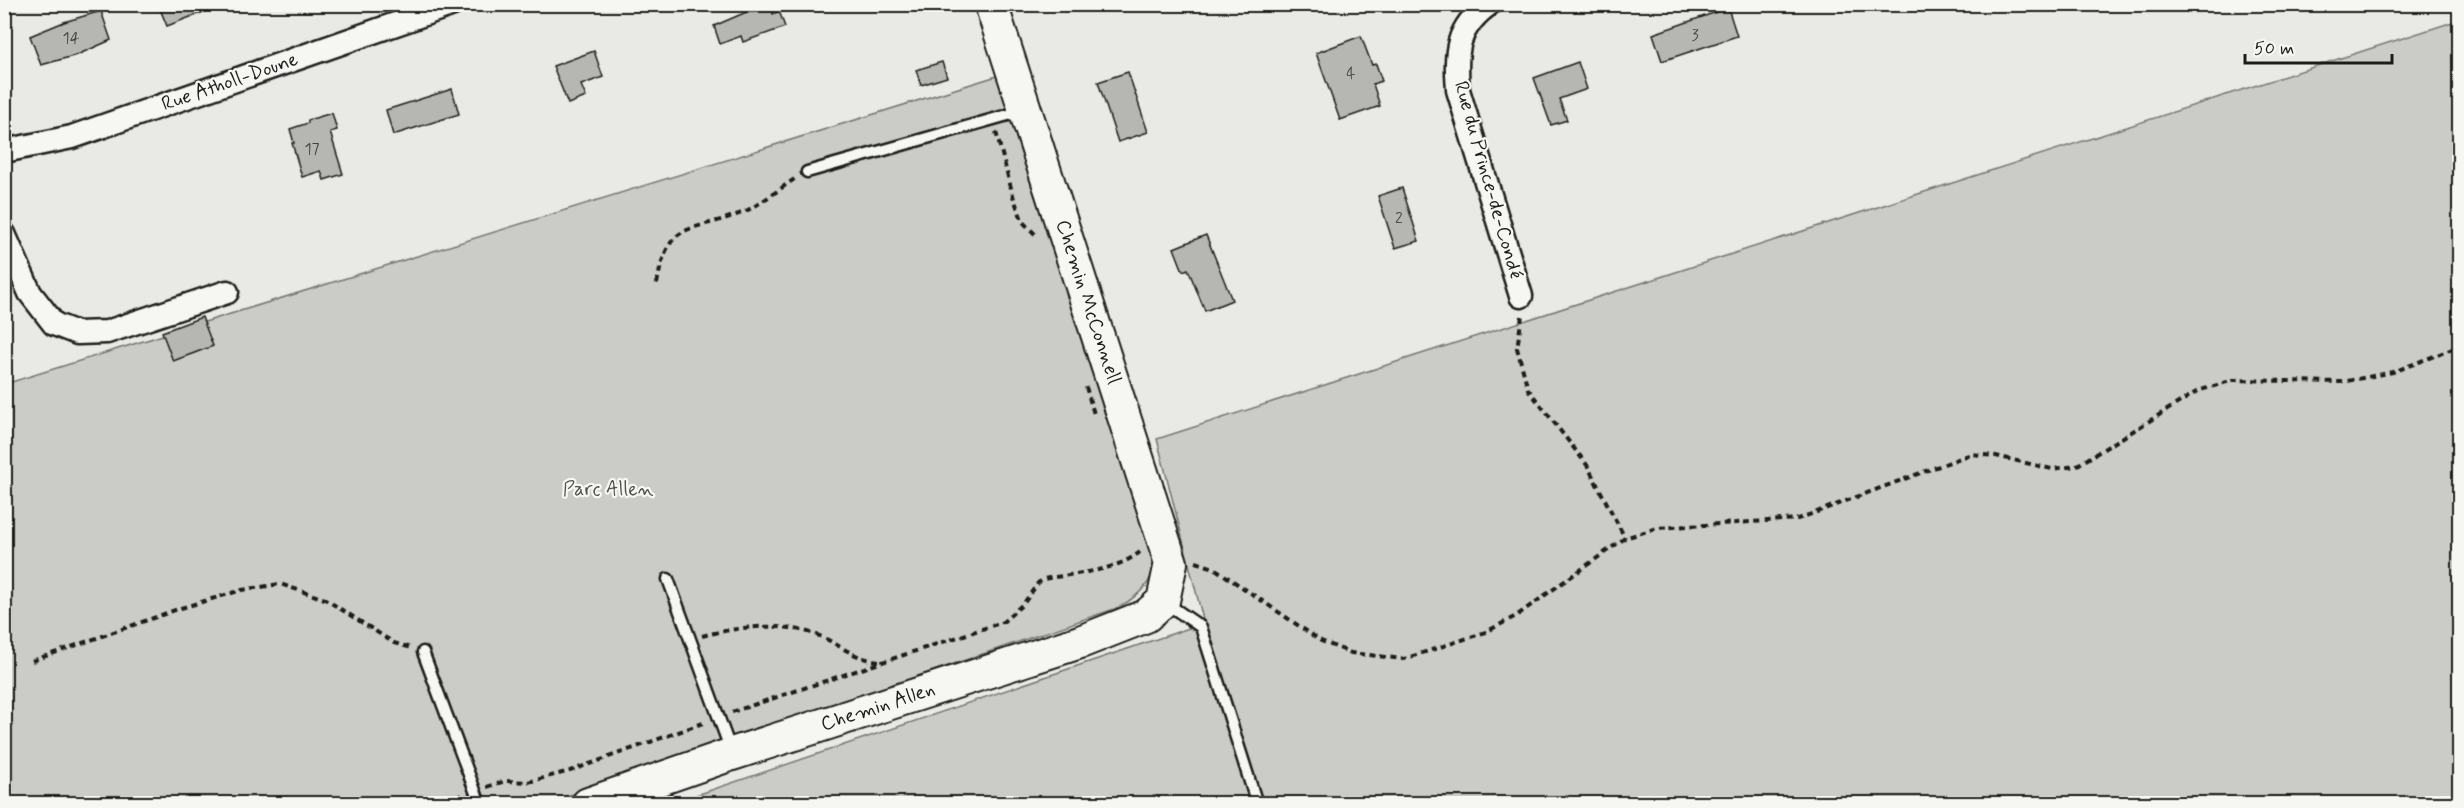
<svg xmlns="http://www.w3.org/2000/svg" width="2464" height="808" font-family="Mynerve,sans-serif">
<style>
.green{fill:#cbcbc7;stroke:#747472;stroke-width:1.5}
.building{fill:#b6b6b3;stroke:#1c1c1c;stroke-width:1.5}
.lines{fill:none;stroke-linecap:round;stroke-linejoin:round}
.lane-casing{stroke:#1c1c1c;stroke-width:15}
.street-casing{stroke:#1c1c1c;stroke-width:27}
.secondary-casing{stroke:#1c1c1c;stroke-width:36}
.path{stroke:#1c1c1c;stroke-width:4;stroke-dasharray:6 4.5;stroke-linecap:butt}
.lane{stroke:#f6f6f2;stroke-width:10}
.street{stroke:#f6f6f2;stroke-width:22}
.secondary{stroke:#f6f6f2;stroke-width:32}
.labels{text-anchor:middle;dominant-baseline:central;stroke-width:4.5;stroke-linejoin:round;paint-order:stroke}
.number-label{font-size:16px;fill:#424242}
.street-label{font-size:20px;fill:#1c1c1c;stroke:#f6f6f2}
.park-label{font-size:20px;fill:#51514f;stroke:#f6f6f2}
</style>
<rect width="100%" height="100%" fill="#e9e9e5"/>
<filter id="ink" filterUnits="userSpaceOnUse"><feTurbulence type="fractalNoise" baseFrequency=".0167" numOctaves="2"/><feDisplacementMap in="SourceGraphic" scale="12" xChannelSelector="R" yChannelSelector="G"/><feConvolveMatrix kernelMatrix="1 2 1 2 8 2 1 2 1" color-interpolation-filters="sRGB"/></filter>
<g filter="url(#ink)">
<g class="green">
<polygon points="2459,20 2459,803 670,804 1204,623 1157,439"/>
<path d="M997 76 1154 545C1156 579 1148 589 1120 607L547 803 5 804V384Z"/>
</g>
<g class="building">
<polygon points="158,4 219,4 219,6 167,26"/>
<polygon points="765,4 770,4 773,14 779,11 785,27 743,42 741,36 720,44 714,26"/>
<polygon points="1728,8 1737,36 1662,61 1653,34"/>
<polygon points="101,11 111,40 77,55 41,65 30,36 64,22"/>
<polygon points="1361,36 1372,65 1376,64 1382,81 1373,84 1380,106 1340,120 1316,53"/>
<polygon points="594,51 603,77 581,85 586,97 568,104 553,66"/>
<polygon points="942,62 947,77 921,85 916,70"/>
<polygon points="1578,62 1587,89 1559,99 1567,120 1551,125 1534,78"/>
<polygon points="1128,72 1148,132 1118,142 1098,82"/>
<polygon points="452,89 459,114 393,135 386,110"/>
<polygon points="332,113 337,130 330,132 343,174 324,180 321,171 302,177 292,143 294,143 290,129 308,123 308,120"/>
<polygon points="1402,188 1419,241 1395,248 1378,196"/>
<polygon points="1206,235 1232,300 1205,311 1188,269 1183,271 1174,248"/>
<polygon points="202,317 213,346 173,361 162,332"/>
</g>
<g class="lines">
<g class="lane-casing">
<g id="lane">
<polyline points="807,172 1022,111"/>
<polyline points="668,579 731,751"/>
<polyline points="1163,601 1201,627 1257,804"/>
<polyline points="423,652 480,804"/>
</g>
</g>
<g class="street-casing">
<g id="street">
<path d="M1489 4C1456 28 1455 51 1458 90L1521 296"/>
<polyline points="4,151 72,137 453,4"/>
<polyline points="4,234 30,293 54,324 77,333 107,332 227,292"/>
</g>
</g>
<g class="secondary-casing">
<polyline id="secondary" points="588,804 732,754 1080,642 1146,616 1163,601 1171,563 991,4"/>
</g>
<g class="path">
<polyline points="996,132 1014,199 1023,222 1038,237"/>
<path d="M657 284C668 221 686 233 736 215 755 209 779 189 796 178"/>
<polyline points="1522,316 1517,348 1528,389 1587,465 1625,538"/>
<polyline points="1086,387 1094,414"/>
<polyline points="1196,562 1214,568 1321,641 1351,653 1404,659 1486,632 1516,616 1625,538 1657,528 1798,519 1971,454 1996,456 2052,469 2076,466 2198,391 2233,380 2342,382 2393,372 2460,346"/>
<path d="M702 636C740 626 785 621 822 637 843 647 858 661 882 661"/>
<polyline points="32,661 181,608 242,590 280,584 325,599 394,643 411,648"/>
<path d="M732 712 1003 622 1024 603 1038 583 1044 579C1075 573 1115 572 1140 552"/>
<polyline points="487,787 505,781 528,782 570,771 706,722"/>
<polyline points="386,804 390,798 438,801 463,795"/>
</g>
<use href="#lane" class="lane"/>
<use href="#street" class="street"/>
<use href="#secondary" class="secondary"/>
</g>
</g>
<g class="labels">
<g class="number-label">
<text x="1695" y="35">3</text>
<text x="71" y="38">14</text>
<text x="1351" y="73">4</text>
<text x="312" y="149">17</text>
<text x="1399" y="218">2</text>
</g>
<g class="street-label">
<text transform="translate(230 82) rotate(-19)">Rue Atholl-Doune</text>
<text transform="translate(1488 180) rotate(74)">Rue du Prince-de-Condé</text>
<text transform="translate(1088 302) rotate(72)">Chemin McConnell</text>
<text transform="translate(878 707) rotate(-18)">Chemin Allen</text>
</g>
<g class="park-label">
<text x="608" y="489">Parc Allen</text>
</g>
</g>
<rect width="2464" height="808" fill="none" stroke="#f6f6f2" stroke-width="24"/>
<rect x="12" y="12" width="2440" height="784" fill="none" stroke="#1c1c1c" stroke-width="2" filter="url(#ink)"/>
<path d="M2245 54v9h147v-9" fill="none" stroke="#1c1c1c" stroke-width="3"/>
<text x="2254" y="54" font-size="18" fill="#1c1c1c" stroke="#f6f6f2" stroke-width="4.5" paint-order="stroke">50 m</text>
</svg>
